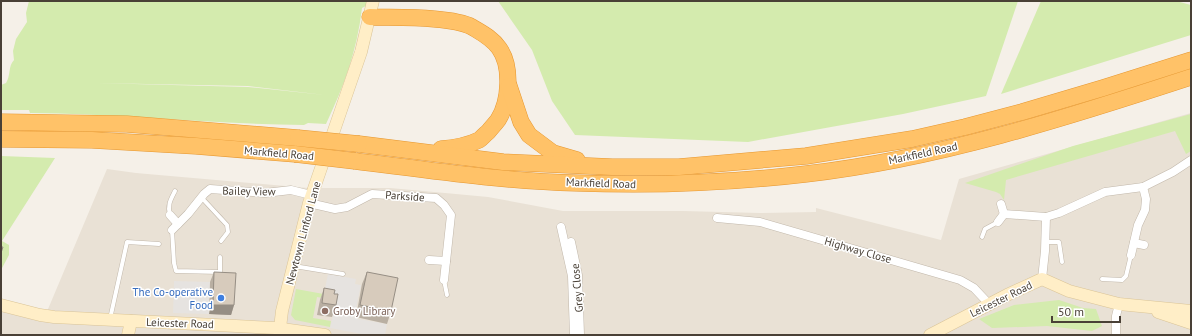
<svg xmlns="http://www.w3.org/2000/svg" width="1192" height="336" font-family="'PT Sans',sans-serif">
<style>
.residential{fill:#e9e1d5}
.green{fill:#d4ebae;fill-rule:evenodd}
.parking{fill:#e6e3e0}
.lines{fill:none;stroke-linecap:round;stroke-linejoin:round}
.lane-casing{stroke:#c1b7aa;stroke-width:5}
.street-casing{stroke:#c1b7aa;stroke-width:9}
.secondary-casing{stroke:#dac497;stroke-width:13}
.highway-casing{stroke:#e69730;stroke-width:17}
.lane{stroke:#fff;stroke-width:4}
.street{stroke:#fff;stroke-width:8}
.secondary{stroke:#ffeec7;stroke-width:12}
.highway{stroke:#ffc268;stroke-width:16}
.highway-bridge-casing{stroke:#e69730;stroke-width:17;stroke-linecap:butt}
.highway-bridge{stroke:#ffc268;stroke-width:16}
.wall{fill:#b9afa2}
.shaded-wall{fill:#968e84}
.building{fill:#d7cbbc;stroke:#968e84}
.shop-dot{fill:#3f7fe0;stroke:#fff;stroke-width:1.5}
.education-dot{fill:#8d6e63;stroke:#fff;stroke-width:1.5}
.labels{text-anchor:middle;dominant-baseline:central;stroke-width:3;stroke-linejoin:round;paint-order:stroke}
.street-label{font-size:11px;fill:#494036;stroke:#fff}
.shop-label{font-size:11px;fill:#366cbe;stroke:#fff;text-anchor:end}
.education-label{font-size:11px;fill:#785e54;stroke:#fff;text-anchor:start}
</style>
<rect width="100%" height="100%" fill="#f5f0e8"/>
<polygon class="residential" points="1191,113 1191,335 1,335 1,311 43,321 107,169 136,173 308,188 390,188 445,193 488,197 563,211 683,211 760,213 816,212 816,208 941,240 959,179"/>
<g class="green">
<path d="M29 1H371L368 5 362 8C357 51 344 86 326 124L308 123 304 125C213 124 122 114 30 113L29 110H1V85L6 83C11 75 8 66 14 60L13 51 16 39 27 22 26 13ZM96 83 248 86 325 95 248 87Z"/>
<polygon points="498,1 1018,1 986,96 903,114 748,142 575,135 552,101 532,50"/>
<polygon points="1041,1 1176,1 1191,5 1191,35 1001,94"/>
<polygon points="1191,114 1191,151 1186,154 1175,131 1006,180 1004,200 1000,194 996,192 965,183 1073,146"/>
<polygon points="1,156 55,158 2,241 9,245 9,255 1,270"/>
<polygon points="296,289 329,295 329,299 317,297 313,318 331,321 330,327 295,320 291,315"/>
<polygon points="1059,300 1083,308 1096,309 1102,326 1092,331 1047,326 992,328 979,319 1014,305"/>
</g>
<g class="parking">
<polygon points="328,274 356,279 355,284 361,285 354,318 387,324 385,335 367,335 330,328 336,302 324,293"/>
<polygon points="174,281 210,282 209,314 173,313"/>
</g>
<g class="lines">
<g class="lane-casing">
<g id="lane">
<polyline points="201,197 227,225 228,232 221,241"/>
<path d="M170 215C167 205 171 199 175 191"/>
<polyline points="172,230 174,263 176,271 220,272 220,257"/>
<polyline points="982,237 985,229 998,222"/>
<polyline points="1045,242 1059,242 1062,262"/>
<polyline points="294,266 343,274"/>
<polyline points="1102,279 1122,280 1126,276 1131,255"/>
<polyline points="444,280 447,295"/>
<polyline points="110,319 127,242 159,244"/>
</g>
</g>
<g class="street-casing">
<g id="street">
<polyline points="309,203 335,209 347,207 372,194 436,198 444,205 451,215 444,280"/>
<polyline points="1001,204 1004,214 1046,217 1059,213 1105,192 1143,187 1173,172 1191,160"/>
<polyline points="170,215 178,224"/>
<polyline points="717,218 760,222 960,280 974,288 989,304"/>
<polyline points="998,222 1004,214"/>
<polyline points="561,227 572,276 574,335"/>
<polyline points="172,230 188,214 204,194 210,189 265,193 291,190 311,195"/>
<polyline points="571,242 578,275 580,335"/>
<polyline points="1134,243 1144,245"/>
<polyline points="1131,255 1138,225 1145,210 1146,199 1143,187"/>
<polyline points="429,260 446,261"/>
<polyline points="1042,279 1045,251 1046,217"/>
<polyline points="1116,335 1116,316 1119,304"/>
</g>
</g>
<g class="secondary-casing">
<g id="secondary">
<polyline points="1,305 40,315 54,317 275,328 325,335"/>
<polyline points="1158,312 1191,323"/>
<polyline points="280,328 282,311 309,203 361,52 373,1"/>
<polyline points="128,335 131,321"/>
<polyline points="930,335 1007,295 1042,279 1069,291 1119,304 1191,311"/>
</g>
</g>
<g class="highway-casing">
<g id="highway">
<path d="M370 17C395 18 451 16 472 27 482 33 492 38 499 48 512 66 510 101 498 120 495 124 491 128 488 132 485 134 482 138 479 140 467 146 453 148 441 149"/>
<polyline points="509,86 521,122 529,135 553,153 577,160"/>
<polyline points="1,122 127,124 298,138"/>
<polyline points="1,139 92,140 196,146 295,154"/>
<polyline points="359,144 503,162 612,167 679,167 806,156 912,139 965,127 1022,112 1103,88 1191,60"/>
<path d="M355 161C428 170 502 181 576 183 653 186 729 183 806 174 937 159 1066 118 1191 77"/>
</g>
</g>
<use href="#lane" class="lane"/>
<use href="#street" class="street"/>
<use href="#secondary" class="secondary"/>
<use href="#highway" class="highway"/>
<g class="highway-bridge-casing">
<g id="highway-bridge">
<polyline points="298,138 359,144"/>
<polyline points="295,154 355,161"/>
</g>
</g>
<use href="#highway-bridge" class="highway-bridge"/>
</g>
<g class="wall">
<polygon points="214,272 234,305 231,315 209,314 210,282"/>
<polygon points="367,272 391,311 387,324 356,317 362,284"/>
<polygon points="324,288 334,294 336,305 332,317 317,315 320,300"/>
</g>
<polygon class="shaded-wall" points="213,305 234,305 231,315 209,314"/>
<g class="building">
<polygon points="1,247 3,247 1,253"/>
<polygon points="214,272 236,273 234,305 213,305"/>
<polygon points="367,272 398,278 391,311 360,305"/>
<polygon points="324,288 335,290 334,294 338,294 336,305 322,303"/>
</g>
<circle class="shop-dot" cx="221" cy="298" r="4"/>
<circle class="education-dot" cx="325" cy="311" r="4"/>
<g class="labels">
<g class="street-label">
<text transform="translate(279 153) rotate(5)">Markfield Road</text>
<text transform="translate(923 153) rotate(-12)">Markfield Road</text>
<text transform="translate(601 183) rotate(2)">Markfield Road</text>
<text transform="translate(249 191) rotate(1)">Bailey View</text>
<text transform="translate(405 196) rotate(4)">Parkside</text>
<text transform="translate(303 233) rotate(-75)">Newtown Linford Lane</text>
<text transform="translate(858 250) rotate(16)">Highway Close</text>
<text transform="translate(577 288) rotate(-95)">Grey Close</text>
<text transform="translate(1001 299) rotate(-26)">Leicester Road</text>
<text transform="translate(180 323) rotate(2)">Leicester Road</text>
</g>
<g class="shop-label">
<text x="213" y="292">The Co-operative<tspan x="213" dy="13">Food</tspan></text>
</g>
<g class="education-label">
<text x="333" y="311">Groby Library</text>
</g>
</g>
<rect width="1192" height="336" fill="none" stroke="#494036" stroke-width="4"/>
<path d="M1052 316v6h68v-6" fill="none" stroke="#494036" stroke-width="2"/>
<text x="1058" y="316" font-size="12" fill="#494036" stroke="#ffffff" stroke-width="3" paint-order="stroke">50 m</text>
</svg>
